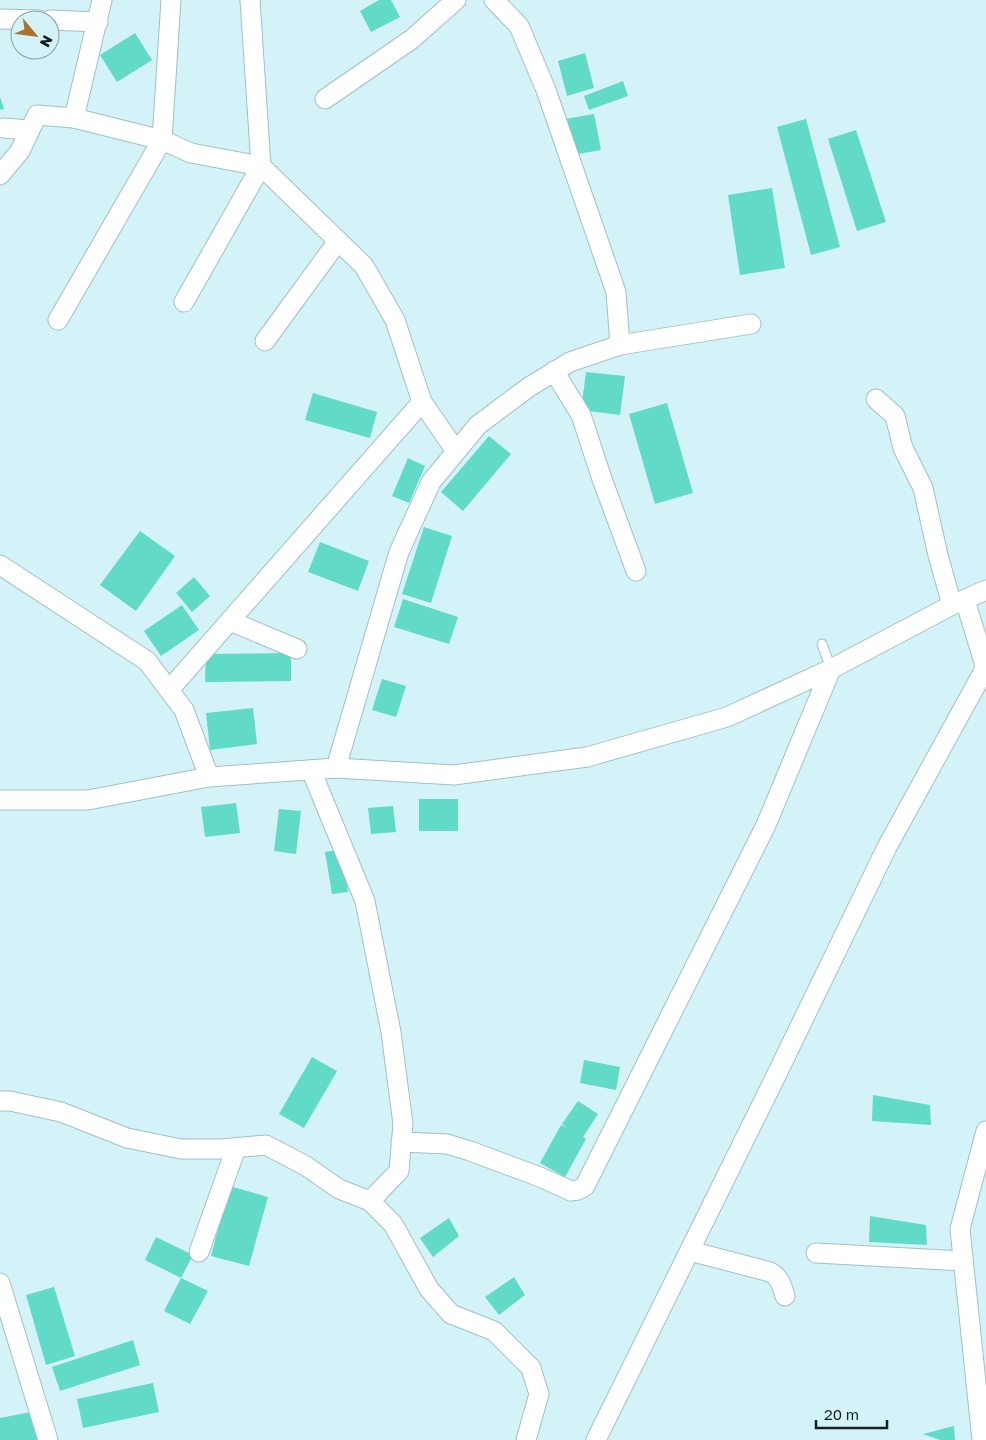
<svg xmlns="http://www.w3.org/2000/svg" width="986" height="1440" font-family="'Golos Text',sans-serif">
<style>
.building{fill:#61dac7}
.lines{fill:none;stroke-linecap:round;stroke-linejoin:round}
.service-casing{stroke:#a1c0c6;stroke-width:11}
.minor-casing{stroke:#a1c0c6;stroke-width:21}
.service{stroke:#fff;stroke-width:9}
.minor{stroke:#fff;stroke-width:19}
</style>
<rect width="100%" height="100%" fill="#d3f3f9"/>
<g class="building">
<polygon points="379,0 391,0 400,17 371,32 360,11"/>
<polygon points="135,33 152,60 117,82 100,55"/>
<polygon points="585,53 594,88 567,96 558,61"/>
<polygon points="623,81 628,96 589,110 584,96"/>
<polygon points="0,97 4,109 0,110"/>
<polygon points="594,114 601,150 572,155 565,119"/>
<polygon points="806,119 840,247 811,255 777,127"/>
<polygon points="856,130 886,222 857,231 828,139"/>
<polygon points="772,188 785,268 740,275 728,195"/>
<polygon points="586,372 625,376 620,415 581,410"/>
<polygon points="313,393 377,412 370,438 305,420"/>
<polygon points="667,403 693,493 655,504 629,414"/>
<polygon points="489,436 511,454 463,511 441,492"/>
<polygon points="408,458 425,466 409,503 392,496"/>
<polygon points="424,527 452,536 431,603 402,594"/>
<polygon points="140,531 175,556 136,611 100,585"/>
<polygon points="320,542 369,561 358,591 308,572"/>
<polygon points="194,577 210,596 192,612 176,593"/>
<polygon points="403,599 458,617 449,644 394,627"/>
<polygon points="182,605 199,630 161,656 144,631"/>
<polygon points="291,653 291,681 205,682 206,654"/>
<polygon points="382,679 406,686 396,717 372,710"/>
<polygon points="253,708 257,744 210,750 206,713"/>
<rect x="419" y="799" width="39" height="32"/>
<polygon points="236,803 240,833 205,837 201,807"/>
<polygon points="393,806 396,832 371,834 368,808"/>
<polygon points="279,809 301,811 296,854 274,851"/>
<polygon points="342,849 348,892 332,894 325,852"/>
<polygon points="312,1057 337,1071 304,1128 279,1114"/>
<polygon points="584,1060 620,1067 616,1090 580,1083"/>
<polygon points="873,1095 930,1105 931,1125 872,1121"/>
<polygon points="578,1101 598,1114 583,1137 586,1139 565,1177 540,1163 561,1125 567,1128 562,1124"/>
<polygon points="229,1186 268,1197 249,1266 211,1256"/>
<polygon points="870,1216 926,1225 927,1245 869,1242"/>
<polygon points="449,1218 459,1236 433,1257 420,1238"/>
<polygon points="156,1237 193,1255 181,1278 145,1260"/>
<polygon points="514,1277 525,1295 499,1315 485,1297"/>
<polygon points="181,1278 208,1291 190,1324 164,1311"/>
<polygon points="54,1287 75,1356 46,1365 26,1295"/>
<polygon points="133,1340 140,1365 60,1391 52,1367"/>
<polygon points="153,1383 159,1412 83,1428 77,1399"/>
<polygon points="36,1411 42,1440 0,1440 0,1418"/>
<polygon points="954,1426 955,1440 940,1440 923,1434"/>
</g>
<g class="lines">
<g class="service-casing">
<polyline id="service" points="822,644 831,669"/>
</g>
<g class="minor-casing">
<g id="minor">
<polyline points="494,0 519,26 546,90 616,292 620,345"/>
<polyline points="0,19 39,20"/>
<polyline points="50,20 98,22"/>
<polyline points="325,99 412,39 456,0"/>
<polyline points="74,118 102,0"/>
<polyline points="3,128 30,130"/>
<polyline points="0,175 20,151 37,115 74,118 162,140 191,153 261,166 364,266 395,320 422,402 456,451"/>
<polyline points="184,302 261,166 250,0"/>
<polyline points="58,320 162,140 171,0"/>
<polyline points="265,341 338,241"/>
<polyline points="554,371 581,415 602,479 636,571"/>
<polyline points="876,399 895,416 903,448 923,488 938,555 952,605"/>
<polyline points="0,565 147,661 184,710 209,777"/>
<polyline points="965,600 986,669"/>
<polyline points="230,621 297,649"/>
<polyline points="169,690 422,402"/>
<polyline points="336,768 399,552 431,482 478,425 529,387 570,362 620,345 751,324"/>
<polyline points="311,770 365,901 391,1032 403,1124 399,1171 370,1201"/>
<polyline points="0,800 88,800 209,777 336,768 454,775 587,757 727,717 831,669 952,605 986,590"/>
<polyline points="0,1101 10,1101 61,1112 127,1138 181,1149 222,1149 266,1145 306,1166 339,1189 370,1201 393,1224 429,1289 451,1314 494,1331 531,1368 539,1394 526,1440"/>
<polyline points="401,1142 447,1144 470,1151 540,1177 571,1191 578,1190 585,1186 766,825 831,669"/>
<path d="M690 1251 770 1272C780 1277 782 1286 785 1296"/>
<polyline points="199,1252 236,1148"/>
<polyline points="816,1253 963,1261"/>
<polyline points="0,1283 48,1440"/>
<polyline points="596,1440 771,1086 887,847 986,667"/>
<polyline points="982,1440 960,1229 986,1131"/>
</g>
</g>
<use href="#service" class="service"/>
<use href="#minor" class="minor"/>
</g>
<g transform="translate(35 35) rotate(119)"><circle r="24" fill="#d3f3f9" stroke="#879fa3"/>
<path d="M0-4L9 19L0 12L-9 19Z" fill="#a9732e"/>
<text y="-8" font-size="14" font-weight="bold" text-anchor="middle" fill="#142022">N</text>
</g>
<path d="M816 1420v8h71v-8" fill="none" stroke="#142022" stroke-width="2.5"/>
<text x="824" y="1420" font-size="15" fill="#142022" stroke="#d3f3f9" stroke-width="4" paint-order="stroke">20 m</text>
</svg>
